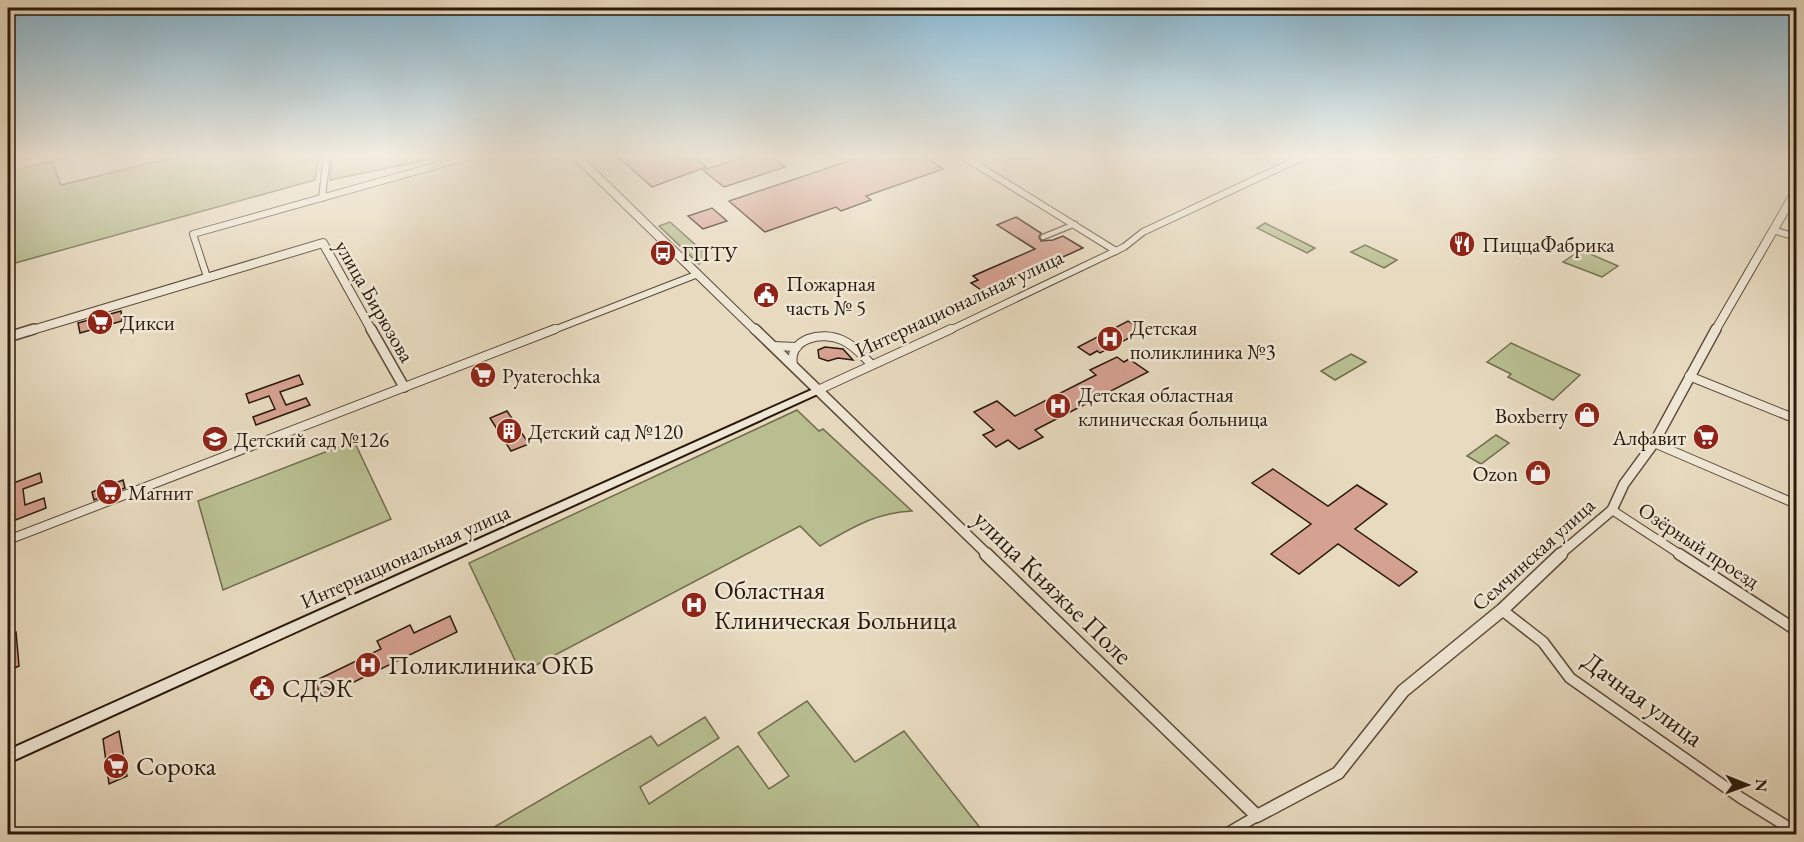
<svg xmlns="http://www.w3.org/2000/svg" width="1804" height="842" font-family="'EB Garamond',serif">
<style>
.green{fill:#b8be90;stroke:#716c4e;stroke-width:1.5}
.building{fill:#d5a191;stroke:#2a190b;stroke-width:1.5}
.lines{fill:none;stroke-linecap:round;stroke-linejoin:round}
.pedestrian-casing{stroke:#594938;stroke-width:7}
.minor-far2-casing{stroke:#594938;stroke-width:8}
.minor-far1-casing{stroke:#594938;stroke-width:10}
.minor-casing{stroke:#594938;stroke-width:13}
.tertiary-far2-casing{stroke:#594938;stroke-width:10}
.tertiary-far1-casing{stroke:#594938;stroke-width:12}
.tertiary-casing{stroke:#594938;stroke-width:15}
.secondary-casing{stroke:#2a190b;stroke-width:4}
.pedestrian{stroke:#efe7d5;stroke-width:4.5}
.minor-far2{stroke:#efe7d5;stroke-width:6}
.minor-far1{stroke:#efe7d5;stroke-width:8}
.minor{stroke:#efe7d5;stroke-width:10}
.tertiary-far2{stroke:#efe7d5;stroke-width:8}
.tertiary-far1{stroke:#efe7d5;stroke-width:9}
.tertiary{stroke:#efe7d5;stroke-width:12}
.secondary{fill:#efe7d5;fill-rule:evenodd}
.labels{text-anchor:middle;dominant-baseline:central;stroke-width:5;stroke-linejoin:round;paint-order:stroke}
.poi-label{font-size:21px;fill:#2a190b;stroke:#efe7d5;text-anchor:start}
.street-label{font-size:21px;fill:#2a190b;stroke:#efe7d5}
.near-street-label{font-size:26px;fill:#2a190b;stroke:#efe7d5}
.near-poi-label{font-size:26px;fill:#2a190b;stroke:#efe7d5;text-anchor:start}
</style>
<rect width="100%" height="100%" fill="#e7dabf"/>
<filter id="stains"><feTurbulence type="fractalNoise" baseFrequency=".00333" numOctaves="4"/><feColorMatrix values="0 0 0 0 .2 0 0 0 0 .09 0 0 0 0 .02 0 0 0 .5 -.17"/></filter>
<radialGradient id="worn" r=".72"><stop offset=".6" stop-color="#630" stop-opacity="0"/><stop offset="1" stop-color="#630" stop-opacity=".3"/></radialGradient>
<g class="green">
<polygon points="183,155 319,155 315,180 8,265 8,172 52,161 61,185"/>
<polygon points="331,155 449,155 330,180"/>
<polygon points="670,222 708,256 699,264 659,226"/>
<polygon points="1265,223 1315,248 1307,253 1257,228"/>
<polygon points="1365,245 1397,260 1384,268 1351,252"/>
<polygon points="1581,250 1618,266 1602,277 1563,262"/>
<polygon points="1511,343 1580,375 1553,400 1508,377 1511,374 1487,362"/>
<polygon points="1351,354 1366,362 1335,380 1321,371"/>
<path d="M797 410 819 431 823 429 912 511C874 513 852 528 820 546L800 526 521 673 469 563Z"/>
<polygon points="1496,435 1509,443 1481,464 1467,456"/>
<polygon points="354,441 391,519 223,590 198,501"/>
<polygon points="807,701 855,762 904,731 985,834 548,834 546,829 536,834 482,834 651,736 658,746 705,717 719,738 640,787 649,804 738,746 769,789 789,776 758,733"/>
</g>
<g class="building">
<polygon points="616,155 691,155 706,167 652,187"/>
<polygon points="750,155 769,155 785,167 724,187 703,170"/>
<polygon points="867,155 921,155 943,169 866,196 871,200 841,211 836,207 765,232 729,201"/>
<polygon points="712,208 727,221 703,229 688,216"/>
<polygon points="1016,217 1041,233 1039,237 1041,241 1053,240 1063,236 1083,248 984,292 971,283 978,280 973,276 1035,249 997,225"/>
<polygon points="121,311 122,321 80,333 78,323"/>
<polygon points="1128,321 1143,331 1100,353 1097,351 1090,355 1078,347"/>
<polygon points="825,347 843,349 853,360 838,358 828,361 819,358 818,350"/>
<polygon points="1117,357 1124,362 1129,359 1148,372 1035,430 1043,437 1019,449 1008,440 996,447 983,435 994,430 974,412 997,401 1015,416 1096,375 1090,370"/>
<polygon points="299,375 303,384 280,392 286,405 306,398 310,405 256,425 253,417 275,409 269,396 249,403 246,394"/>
<polygon points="507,411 529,444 511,451 490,418"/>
<polygon points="1273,469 1328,506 1357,485 1387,504 1355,529 1417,572 1399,586 1338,544 1299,574 1271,554 1311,524 1252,483"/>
<polygon points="40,473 42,482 23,489 25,505 44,498 46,508 8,523 8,512 13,510 11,494 8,495 8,485"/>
<polygon points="123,480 125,488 94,500 92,492"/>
<polygon points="450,616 457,632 321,698 315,681 381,649 377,641 410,625 414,633"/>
<polygon points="16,632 19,666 8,671 8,635"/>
<polygon points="119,731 127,776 109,784 103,739"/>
</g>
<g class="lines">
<g class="pedestrian-casing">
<polyline id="pedestrian" points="1043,237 1075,224"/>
</g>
<g class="minor-far2-casing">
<g id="minor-far2">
<polyline points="961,155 1116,251"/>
<polyline points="322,198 327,155"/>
<polyline points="1773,230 1796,237"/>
<polyline points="207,277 193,234 474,155"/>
<polyline points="551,331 698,274"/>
<polyline points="948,331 1124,247 1143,232 1307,155"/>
</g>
</g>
<g class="minor-far1-casing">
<g id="minor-far1">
<polyline points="773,346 797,347"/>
<path d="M793 365C788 338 822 331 842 340 854 345 863 356 872 365"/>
<polyline points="1689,376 1796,419"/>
<polyline points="818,390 951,329"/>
<polyline points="1654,443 1796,504"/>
<polyline points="1612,510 1681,555"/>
<polyline points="8,540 555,329"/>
</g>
</g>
<g class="minor-casing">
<g id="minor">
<polyline points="1679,554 1796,630"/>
<polyline points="1502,610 1543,642 1570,678 1741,798 1796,832"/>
<polyline points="1226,834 1257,816"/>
</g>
</g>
<g class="tertiary-far2-casing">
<g id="tertiary-far2">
<polyline points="575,155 756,331"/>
<polyline points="29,331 323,243 372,331"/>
<polyline points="1715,331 1796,191"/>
</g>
</g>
<g class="tertiary-far1-casing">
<g id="tertiary-far1">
<polyline points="371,329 404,387"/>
<polyline points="755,329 988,555"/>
<polyline points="8,337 34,329"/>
<polyline points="1559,555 1612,510 1624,484 1654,443 1716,329"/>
</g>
</g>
<g class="tertiary-casing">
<polyline id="tertiary" points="986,554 1257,816 1338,773 1403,691 1502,610 1561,554"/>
</g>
<g class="secondary-casing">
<polygon id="secondary" points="818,387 823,390 822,392 8,763 8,750"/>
</g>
<use href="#pedestrian" class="pedestrian"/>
<use href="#minor-far2" class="minor-far2"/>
<use href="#minor-far1" class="minor-far1"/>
<use href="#minor" class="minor"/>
<use href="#tertiary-far2" class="tertiary-far2"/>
<use href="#tertiary-far1" class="tertiary-far1"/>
<use href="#tertiary" class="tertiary"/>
<use href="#secondary" class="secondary"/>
</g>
<linearGradient id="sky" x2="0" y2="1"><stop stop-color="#87b7d1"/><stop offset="0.57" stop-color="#f4eee2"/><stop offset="1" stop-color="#f4eee2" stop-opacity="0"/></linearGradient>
<rect width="1804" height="273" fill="url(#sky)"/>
<defs>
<g id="restaurant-disc" transform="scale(1.35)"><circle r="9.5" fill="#8f2418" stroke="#efe7d5"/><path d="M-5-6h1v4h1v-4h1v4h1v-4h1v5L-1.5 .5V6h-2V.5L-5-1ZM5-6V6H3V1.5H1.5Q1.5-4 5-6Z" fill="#fff"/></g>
<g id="bus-disc" transform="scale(1.35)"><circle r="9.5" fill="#8f2418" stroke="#efe7d5"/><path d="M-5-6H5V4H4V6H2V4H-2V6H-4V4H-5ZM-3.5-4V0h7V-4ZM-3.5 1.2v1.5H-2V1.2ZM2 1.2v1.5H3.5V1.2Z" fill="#fff"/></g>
<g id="civic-disc" transform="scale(1.35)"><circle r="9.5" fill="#8f2418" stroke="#efe7d5"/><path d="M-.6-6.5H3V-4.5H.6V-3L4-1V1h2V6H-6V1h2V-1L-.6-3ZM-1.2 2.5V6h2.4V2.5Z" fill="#fff"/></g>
<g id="supermarket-disc" transform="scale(1.35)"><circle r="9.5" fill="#8f2418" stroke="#efe7d5"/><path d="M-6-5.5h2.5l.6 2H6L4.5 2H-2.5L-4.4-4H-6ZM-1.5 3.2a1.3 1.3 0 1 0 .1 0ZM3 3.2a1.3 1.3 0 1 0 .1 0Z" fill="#fff"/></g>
<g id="hospital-disc" transform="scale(1.35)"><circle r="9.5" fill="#8f2418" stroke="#efe7d5"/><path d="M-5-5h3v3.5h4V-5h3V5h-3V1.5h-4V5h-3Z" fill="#fff"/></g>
<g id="shop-disc" transform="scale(1.35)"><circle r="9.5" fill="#8f2418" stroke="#efe7d5"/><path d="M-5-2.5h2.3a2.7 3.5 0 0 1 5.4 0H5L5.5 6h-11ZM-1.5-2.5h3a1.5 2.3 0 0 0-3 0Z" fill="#fff"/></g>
<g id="building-disc" transform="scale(1.35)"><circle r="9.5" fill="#8f2418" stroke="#efe7d5"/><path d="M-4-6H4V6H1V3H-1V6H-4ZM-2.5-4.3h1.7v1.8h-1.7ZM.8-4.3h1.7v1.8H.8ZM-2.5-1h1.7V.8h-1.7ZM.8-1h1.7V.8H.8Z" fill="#fff"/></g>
<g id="school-disc" transform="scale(1.35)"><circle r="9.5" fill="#8f2418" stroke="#efe7d5"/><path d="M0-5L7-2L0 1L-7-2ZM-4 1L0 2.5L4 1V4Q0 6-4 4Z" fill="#fff"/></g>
</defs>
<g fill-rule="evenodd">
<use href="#restaurant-disc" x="1462" y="244"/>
<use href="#bus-disc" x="663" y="253"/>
<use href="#civic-disc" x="766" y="295"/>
<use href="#supermarket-disc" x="100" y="322"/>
<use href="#hospital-disc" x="1110" y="339"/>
<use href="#supermarket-disc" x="483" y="375"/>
<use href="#hospital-disc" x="1058" y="406"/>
<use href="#shop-disc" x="1587" y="415"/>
<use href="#building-disc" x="509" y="431"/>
<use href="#supermarket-disc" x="1706" y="437"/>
<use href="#school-disc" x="215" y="439"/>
<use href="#shop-disc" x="1538" y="473"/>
<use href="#supermarket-disc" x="109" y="492"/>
<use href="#hospital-disc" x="694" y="605"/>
<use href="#hospital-disc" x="368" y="665"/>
<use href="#civic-disc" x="262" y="688"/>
<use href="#supermarket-disc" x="116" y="766"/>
</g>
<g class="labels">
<g class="poi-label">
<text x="1482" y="244">ПиццаФабрика</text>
<text x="682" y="253">ГПТУ</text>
<text x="786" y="283">Пожарная<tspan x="786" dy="24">часть № 5</tspan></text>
<text x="120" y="322">Дикси</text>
<text x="1130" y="327">Детская<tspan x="1130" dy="24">поликлиника №3</tspan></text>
<text x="502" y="375">Pyaterochka</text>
<text x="1078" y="394">Детская областная<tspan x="1078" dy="24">клиническая больница</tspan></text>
<text x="1568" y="415" text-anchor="end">Boxberry</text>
<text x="528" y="431">Детский сад №120</text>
<text x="1686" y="437" text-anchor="end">Алфавит</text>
<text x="234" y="439">Детский сад №126</text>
<text x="1518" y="473" text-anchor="end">Ozon</text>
<text x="128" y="492">Магнит</text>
</g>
<g class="street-label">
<text transform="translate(375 301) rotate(60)">улица Бирюзова</text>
<text transform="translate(959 303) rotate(-25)">Интернациональная улица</text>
<text transform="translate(1699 545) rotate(33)">Озёрный проезд</text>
<text transform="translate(1533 554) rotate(-42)">Семчинская улица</text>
<text transform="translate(405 556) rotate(-24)">Интернациональная улица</text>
</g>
<g class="near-street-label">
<text transform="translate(1053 587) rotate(44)">улица Княжье Поле</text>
<text transform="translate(1643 699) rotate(36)">Дачная улица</text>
</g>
<g class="near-poi-label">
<text x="714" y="590">Областная<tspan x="714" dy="30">Клиническая Больница</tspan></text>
<text x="388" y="665">Поликлиника ОКБ</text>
<text x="282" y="688">СДЭК</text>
<text x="136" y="766">Сорока</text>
</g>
</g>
<rect width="1804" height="842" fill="none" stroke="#e7dabf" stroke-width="30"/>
<rect x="9" y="9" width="1786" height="824" fill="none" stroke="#2a190b" stroke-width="3"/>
<rect x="15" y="15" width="1774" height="812" fill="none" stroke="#2a190b" stroke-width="1.5"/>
<g transform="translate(1747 785) rotate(91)" stroke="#efe7d5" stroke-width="4.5" paint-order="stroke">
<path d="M0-4.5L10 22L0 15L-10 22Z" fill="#2a190b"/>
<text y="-9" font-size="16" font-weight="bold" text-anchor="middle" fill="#2a190b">N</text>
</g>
<rect width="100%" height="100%" filter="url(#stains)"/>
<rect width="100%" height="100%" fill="url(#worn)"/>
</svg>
